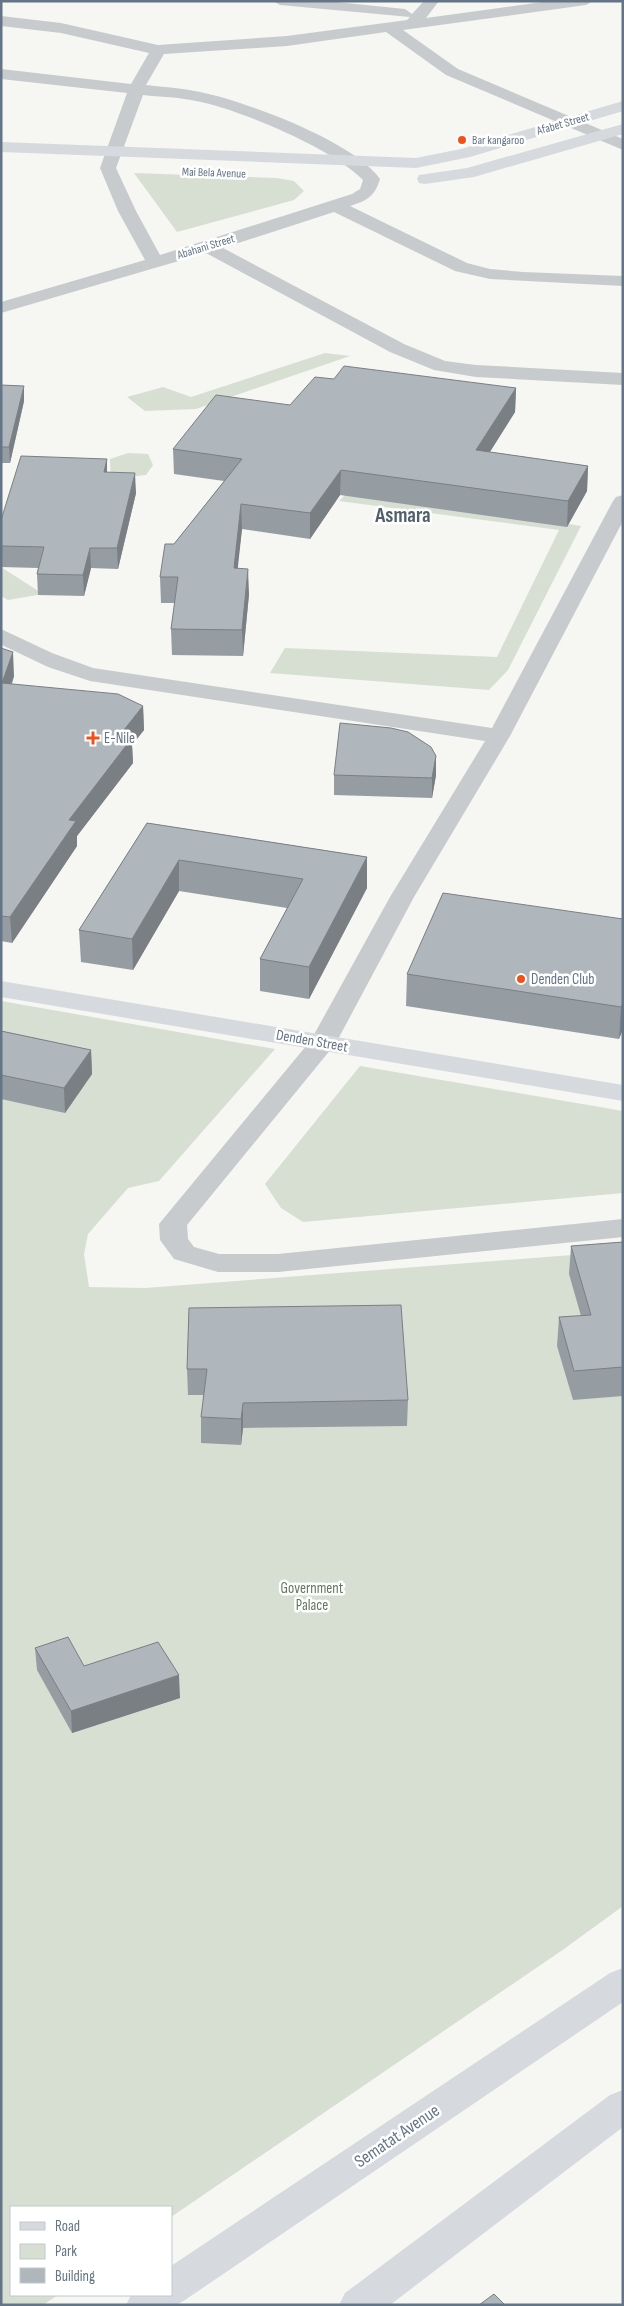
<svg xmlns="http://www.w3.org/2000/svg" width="624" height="2306" font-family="'Sofia Sans Condensed',sans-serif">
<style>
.green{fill:#d7dfd3}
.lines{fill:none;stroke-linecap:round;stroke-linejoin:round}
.minor{fill:#c8cbce;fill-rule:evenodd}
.major{fill:#d6dadf;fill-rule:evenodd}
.highway{fill:#d6dadf;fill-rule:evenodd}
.wall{fill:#969da2}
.shaded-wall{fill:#7a7f84}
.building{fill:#afb6bc;stroke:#7a7f84}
.poi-dot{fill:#f15118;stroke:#fff;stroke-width:2}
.labels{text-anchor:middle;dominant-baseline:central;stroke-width:5;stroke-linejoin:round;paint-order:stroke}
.far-street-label{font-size:12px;fill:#637586;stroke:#fff}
.far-poi-label{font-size:12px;fill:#637586;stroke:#fff;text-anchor:start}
.poi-label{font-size:15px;fill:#637586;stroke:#fff;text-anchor:start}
.street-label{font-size:15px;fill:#637586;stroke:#fff}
.park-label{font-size:15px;fill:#63785e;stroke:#fff}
.near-street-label{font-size:18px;fill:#637586;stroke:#fff}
.far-town-label{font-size:21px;font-weight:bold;fill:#515f6b;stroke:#fff}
</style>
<rect width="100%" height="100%" fill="#f6f6f2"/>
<g class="green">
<polygon points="134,173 277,178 294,181 304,191 294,200 177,232"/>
<polygon points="325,353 350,356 196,409 145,411 127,397 163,387 191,397"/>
<polygon points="128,453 148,454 153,465 146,475 111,479 110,459"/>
<polygon points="351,489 581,526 508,670 489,690 270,673 285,648 497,657 559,530 339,501"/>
<polygon points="1,567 43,594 8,600 1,596"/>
<polygon points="1,1001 275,1049 159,1181 128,1188 88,1234 84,1254 89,1287 145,1288 623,1251 623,1906 564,1949 171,2217 171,2207 11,2207 11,2295 58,2295 43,2305 1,2305"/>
<polygon points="360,1066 623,1111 623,1193 303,1222 281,1208 265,1184"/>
</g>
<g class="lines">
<g class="minor">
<path d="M273 1H326L405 9 412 14 424 1H439L426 18 550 1H593L586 5 403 30 458 69 623 139V150L446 75 386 32 287 46 164 54 146 85C164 87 182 88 200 92 245 101 355 142 380 179 375 196 367 201 350 206L467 263 490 269 523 272 623 276V286L490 279 455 271 334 212 223 248 404 344 445 361 476 365 623 373V385L476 377 434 370 390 352 206 253 1 313V302L145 260 118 211 100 168 127 93 1 79V69L131 84 149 53 61 33 1 26V16L61 23 158 45 287 36 407 20 410 17 280 5ZM143 95C160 97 178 97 196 101 239 109 333 149 363 180L360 189 352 194 160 255 136 211 116 168Z"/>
<polygon points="623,495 623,521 510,736 414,897 336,1043 187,1225 188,1239 194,1247 219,1254 278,1254 623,1219 623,1237 278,1272 218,1272 174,1259 160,1240 159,1224 311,1040 390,897 485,741 90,681 48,667 4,646 1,644 1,629 52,653 93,668 492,728 613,501 616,497"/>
</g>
<g class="major">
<polygon points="1,981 623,1085 623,1101 1,997"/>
<polygon points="623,1968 623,2002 185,2300 176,2305 126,2305 131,2295 171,2295 171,2266 610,1973"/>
<polygon points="623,2090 623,2127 390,2305 339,2305 345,2293 610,2095"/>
</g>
<g class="highway">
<polygon points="623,101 623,111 470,157 416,168 1,152 1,142 416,158 461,149"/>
<polygon points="623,124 623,134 474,177 425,184 419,183 417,179 419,175 467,168"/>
</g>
</g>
<g class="wall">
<polygon points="334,379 516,388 515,412 490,452 588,466 587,491 567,527 340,495 310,539 242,529 237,568 249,594 243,656 172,655 171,629 175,603 161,603 160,577 174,544 224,481 174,474 173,449 290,405"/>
<polygon points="1,385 24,401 10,463 1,463"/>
<polygon points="107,459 107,473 136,493 118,569 91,568 84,596 38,595 37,574 38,568 1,567 1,520"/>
<polygon points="1,648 14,676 12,684 143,706 144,730 132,745 133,763 77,836 77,846 12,943 1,941"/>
<polygon points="436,756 436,775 432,798 334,795 334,775"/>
<polygon points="147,823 367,857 367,888 309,999 260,991 260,959 287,908 179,891 133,970 81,962 79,930"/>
<polygon points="623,919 623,1029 619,1039 406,1006 407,974"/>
<polygon points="1,1031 91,1050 92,1074 65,1113 1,1099"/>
<polygon points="623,1242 623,1396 573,1400 557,1346 559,1317 581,1316 569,1274 571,1246"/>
<polygon points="189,1308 408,1400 407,1426 243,1428 241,1445 201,1443 201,1417 204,1395 188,1395 187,1369"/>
<polygon points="35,1648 84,1666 180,1698 72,1733 37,1670"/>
</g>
<g class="shaded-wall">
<polygon points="24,386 24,401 10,463 9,447"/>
<polygon points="516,388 515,412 475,475 476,450"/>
<polygon points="107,459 107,479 104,472"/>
<polygon points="588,466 587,491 567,527 568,501"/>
<polygon points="341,470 340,495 310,539 310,513"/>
<polygon points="135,473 136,493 118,569 117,548"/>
<polygon points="241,504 242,529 235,594 234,568"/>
<polygon points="90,548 91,568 84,596 83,575"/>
<polygon points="248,569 249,594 243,656 242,630"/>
<polygon points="13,652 14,676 3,707 2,683"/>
<polygon points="143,706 144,730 132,745 133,763 77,836 77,846 12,943 10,917 120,735"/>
<polygon points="436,756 436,775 432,798 432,778"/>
<polygon points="367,857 367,888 309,999 309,967"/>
<polygon points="179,860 179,891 133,970 132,939"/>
<polygon points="623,1003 623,1029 619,1039 621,1007"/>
<polygon points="91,1050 92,1074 65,1113 64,1088"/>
<polygon points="243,1403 243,1428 241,1445 241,1419"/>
<polygon points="179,1675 180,1698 72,1733 71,1711"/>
</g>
<g class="building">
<polygon points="344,366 516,388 476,450 588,466 568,501 341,470 310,513 241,504 234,568 248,569 242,630 171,629 178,577 160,577 165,544 174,544 242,459 173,449 216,395 290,405 315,377 334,379"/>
<polygon points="1,385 24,386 9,447 1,447"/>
<polygon points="21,456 107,459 104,472 135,473 117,548 90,548 83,575 37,574 44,547 1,546 1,520"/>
<polygon points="1,648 13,652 2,683 118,694 143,706 120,735 132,738 69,820 76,821 10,917 1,916"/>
<polygon points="340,723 391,728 408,732 431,747 436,756 432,778 334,775"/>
<polygon points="147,823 367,857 309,967 260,959 303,879 179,860 132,939 79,930"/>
<polygon points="443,893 623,919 623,1003 621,1007 407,974"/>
<polygon points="1,1031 91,1050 64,1088 1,1075"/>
<polygon points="623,1242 623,1367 574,1371 559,1317 591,1315 571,1246"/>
<polygon points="401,1305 408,1400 243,1403 241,1419 201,1417 207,1369 187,1369 189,1308"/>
<polygon points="68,1637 84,1666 158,1642 179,1675 71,1711 35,1648"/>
<polygon points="494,2294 505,2305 479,2305"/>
</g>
<g class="poi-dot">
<circle cx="462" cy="140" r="5"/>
<path d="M90.5 730.5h5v5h5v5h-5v5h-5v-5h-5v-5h5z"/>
<circle cx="521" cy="979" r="5"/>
</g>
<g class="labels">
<g class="far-street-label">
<text transform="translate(563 124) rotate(-16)">Afabet Street</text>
<text transform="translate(214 173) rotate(2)">Mai Bela Avenue</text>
<text transform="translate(206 247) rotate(-17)">Abahani Street</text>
</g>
<g class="far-poi-label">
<text x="472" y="140">Bar kangaroo</text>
</g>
<g class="poi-label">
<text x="104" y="738">E-Nile</text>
<text x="531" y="979">Denden Club</text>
</g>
<g class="street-label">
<text transform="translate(312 1041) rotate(10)">Denden Street</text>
</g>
<g class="park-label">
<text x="312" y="1588">Government<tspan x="312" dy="17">Palace</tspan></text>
</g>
<g class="near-street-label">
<text transform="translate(397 2136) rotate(-34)">Sematat Avenue</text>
</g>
<g class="far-town-label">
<text x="403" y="515">Asmara</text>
</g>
</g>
<rect width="624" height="2306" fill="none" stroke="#637586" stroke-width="5"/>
<rect x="10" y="2206" width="162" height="90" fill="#ffffff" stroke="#c1c8cf"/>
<rect x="20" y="2222" width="25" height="8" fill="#d6dadf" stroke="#c1c8cf"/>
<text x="55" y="2231" font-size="15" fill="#637586">Road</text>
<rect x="20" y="2244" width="25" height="15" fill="#d7dfd3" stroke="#c1c8cf"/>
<text x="55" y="2256" font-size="15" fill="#637586">Park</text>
<rect x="20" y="2268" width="25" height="15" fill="#afb6bc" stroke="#c1c8cf"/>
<text x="55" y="2281" font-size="15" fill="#637586">Building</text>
</svg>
